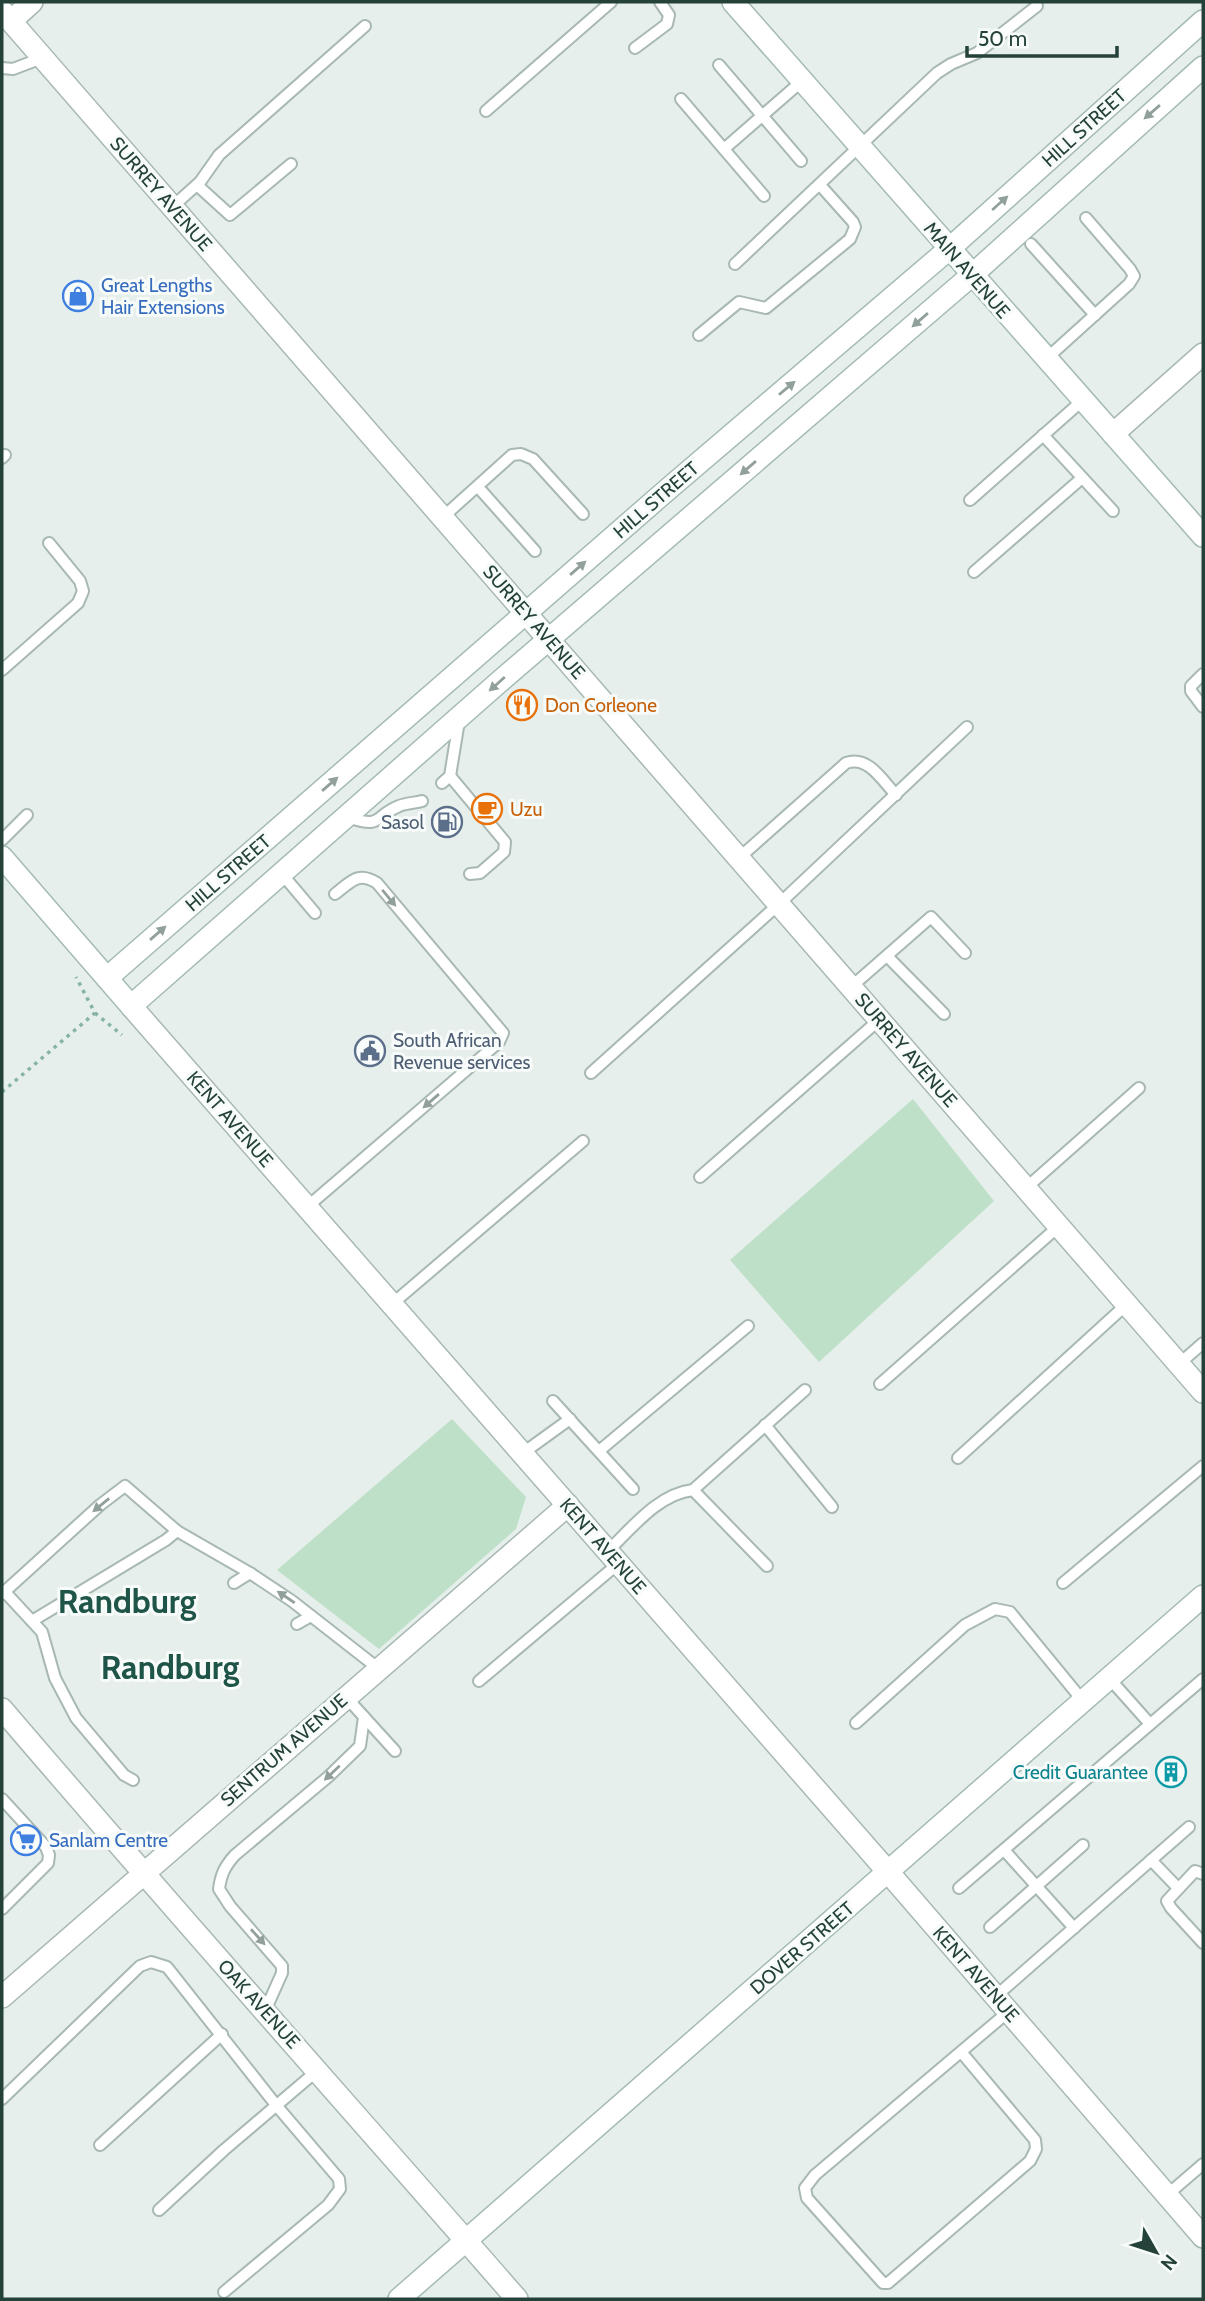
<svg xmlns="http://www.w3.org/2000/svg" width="1205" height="2301" font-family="Cabin,sans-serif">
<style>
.green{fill:#bfe0c8}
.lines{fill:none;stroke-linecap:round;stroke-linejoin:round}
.lane-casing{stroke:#a8b8b2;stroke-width:14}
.street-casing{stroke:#a8b8b2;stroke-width:24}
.secondary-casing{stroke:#a4bbb3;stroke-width:24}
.path{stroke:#86b3a5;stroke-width:3.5;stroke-dasharray:3.5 5;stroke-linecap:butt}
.lane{stroke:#fff;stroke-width:10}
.street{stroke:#fff;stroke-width:21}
.secondary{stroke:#fff;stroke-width:21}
.oneway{fill:#92a09c}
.labels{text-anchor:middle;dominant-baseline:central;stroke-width:6;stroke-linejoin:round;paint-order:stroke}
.street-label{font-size:19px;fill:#24423a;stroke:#f7fbf9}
.shop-label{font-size:19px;fill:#366cbe;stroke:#f7fbf9;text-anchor:start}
.food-label{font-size:19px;fill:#c56008;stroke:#f7fbf9;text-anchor:start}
.service-label{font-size:19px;fill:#4e5e75;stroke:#f7fbf9;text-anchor:end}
.culture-label{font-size:19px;fill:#0d838f;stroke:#f7fbf9;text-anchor:end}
.town-label{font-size:33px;font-weight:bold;fill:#1f5548;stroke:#f7fbf9}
</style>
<rect width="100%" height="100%" fill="#e6efeb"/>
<g class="green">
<polygon points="913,1099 994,1201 819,1362 730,1260"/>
<polygon points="452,1419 526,1497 516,1529 379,1649 277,1570"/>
</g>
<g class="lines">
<g class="lane-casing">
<g id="lane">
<polyline points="635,48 667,24 669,15 660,2"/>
<polyline points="719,65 801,161"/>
<polyline points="2,68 13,69 42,58"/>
<polyline points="681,99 764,196"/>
<polyline points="486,111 611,2"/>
<polyline points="724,149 802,81"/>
<polyline points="197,185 230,215 291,164"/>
<polyline points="172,207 200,182 219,155 365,26"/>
<polyline points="1031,244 1095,315"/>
<polyline points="735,264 937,73 951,64 977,53 1037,6"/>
<polyline points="699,335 739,302 766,308 850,239 855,227 853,222 820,185"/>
<polyline points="1046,359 1129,284 1134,276 1130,269 1086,218"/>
<polyline points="1043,435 1113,511"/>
<polyline points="2,458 5,455"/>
<polyline points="478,487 535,551"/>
<polyline points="970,500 1083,400"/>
<polyline points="443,517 512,455 521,454 533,459 583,514"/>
<polyline points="974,572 1082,478"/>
<polyline points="2,670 78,603 83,591 80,581 49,543"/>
<polyline points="1203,674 1191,686 1191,691 1203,707"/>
<polyline points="450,776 459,721"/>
<polyline points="442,783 450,776 505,842 504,852 480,873 470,874"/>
<path d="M347 817C384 829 372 817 399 806 406 803 415 803 422 801"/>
<polyline points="2,840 27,815"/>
<path d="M739 858 846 763C868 755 882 780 896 795"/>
<polyline points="282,874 315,913"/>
<polyline points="887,956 944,1014"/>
<polyline points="851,987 931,917 965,953"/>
<polyline points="591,1073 779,904 967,727"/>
<polyline points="700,1177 879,1020"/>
<polyline points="1026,1188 1139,1088"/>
<path d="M307 1207 499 1042 503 1033 377 883C357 871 351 882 335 894"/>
<polyline points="392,1304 583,1141"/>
<polyline points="1179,1364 1203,1343"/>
<polyline points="880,1384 1059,1226"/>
<polyline points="553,1401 633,1489"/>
<polyline points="765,1425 832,1507"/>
<polyline points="599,1451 748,1326"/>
<polyline points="523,1453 570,1419"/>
<polyline points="958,1458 1127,1304"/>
<polyline points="693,1490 767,1566"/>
<path d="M608 1551C632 1528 658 1494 693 1490L805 1390"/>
<polyline points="234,1583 250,1573"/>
<polyline points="1063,1583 1203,1466"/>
<polyline points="4,1591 42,1632 55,1678 76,1718 124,1775 133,1780"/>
<polyline points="2,1594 100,1505 125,1486 177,1531 250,1573 292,1601 379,1669"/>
<polyline points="32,1621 166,1540 177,1531"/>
<polyline points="297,1624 311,1616"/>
<polyline points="1109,1678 1150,1724"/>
<polyline points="479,1681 619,1563"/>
<polyline points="346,1697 395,1751"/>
<polyline points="856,1723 965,1625 995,1609 1010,1612 1083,1701"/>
<polyline points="2,1799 46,1847 49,1855 48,1863 2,1909"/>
<polyline points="1004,1850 1074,1928"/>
<polyline points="1151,1860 1178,1888"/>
<polyline points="1203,1874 1195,1871 1167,1901 1171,1908 1203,1943"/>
<polyline points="959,1888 1203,1679"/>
<polyline points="990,1927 1083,1845"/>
<polyline points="996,1996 1189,1827"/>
<path d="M265 2011 282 1973V1966L230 1906 219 1889C221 1874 225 1866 235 1855L328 1777 360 1746 364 1717"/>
<polyline points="962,2053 1035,2140 1036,2149 1030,2161 888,2283 883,2283 807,2198 805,2188 815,2175 1008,2012"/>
<polyline points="2,2099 140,1966 151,1962 167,1967 276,2105 339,2179 340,2189 328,2205 224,2292"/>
<polyline points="100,2145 222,2034"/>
<polyline points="1167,2195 1203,2164"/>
<polyline points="159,2210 224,2150 318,2070"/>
</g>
</g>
<g class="street-casing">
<g id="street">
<polyline points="2,11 1203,1392"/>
<polyline points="11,21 32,2"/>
<polyline points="1113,434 1203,354"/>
<polyline points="131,1006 889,1873 1203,2237"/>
<path d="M2 1709C171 1907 345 2102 517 2299"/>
<polyline points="2,1997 568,1505"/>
</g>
</g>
<g class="secondary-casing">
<g id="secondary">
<polyline points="733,2 1203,536"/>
<polyline points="2,857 131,1006 498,683 972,275 1203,67"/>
<polyline points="107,978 667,490 949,249 1203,21"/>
<polyline points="399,2299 1203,1596"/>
</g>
</g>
<g class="path">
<polyline points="95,1013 122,1035"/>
<polyline points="2,1092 95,1013 76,977"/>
</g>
<use href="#lane" class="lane"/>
<use href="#street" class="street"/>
<use href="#secondary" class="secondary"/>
</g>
<defs><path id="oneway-solid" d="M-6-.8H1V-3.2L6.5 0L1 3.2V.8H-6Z" transform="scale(1.75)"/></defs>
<g class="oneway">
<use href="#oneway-solid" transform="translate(1152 112) rotate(139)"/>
<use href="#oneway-solid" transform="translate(1000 203) rotate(-42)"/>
<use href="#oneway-solid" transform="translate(920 320) rotate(139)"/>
<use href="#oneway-solid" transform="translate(787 388) rotate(-40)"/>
<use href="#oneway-solid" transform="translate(748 468) rotate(139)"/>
<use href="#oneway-solid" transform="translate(578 568) rotate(-41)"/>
<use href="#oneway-solid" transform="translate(497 684) rotate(138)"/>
<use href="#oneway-solid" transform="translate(330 784) rotate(-41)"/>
<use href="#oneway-solid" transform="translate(389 898) rotate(50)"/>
<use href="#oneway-solid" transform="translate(158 933) rotate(-41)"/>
<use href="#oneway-solid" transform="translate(431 1101) rotate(139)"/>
<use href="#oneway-solid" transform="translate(101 1505) rotate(141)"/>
<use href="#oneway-solid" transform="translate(286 1597) rotate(-146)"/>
<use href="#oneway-solid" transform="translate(332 1773) rotate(137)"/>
<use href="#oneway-solid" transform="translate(258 1937) rotate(48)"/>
</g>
<defs>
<g id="shop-ring" transform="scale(1.575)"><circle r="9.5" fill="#f7fbf9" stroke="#3f7fe0" stroke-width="1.5"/><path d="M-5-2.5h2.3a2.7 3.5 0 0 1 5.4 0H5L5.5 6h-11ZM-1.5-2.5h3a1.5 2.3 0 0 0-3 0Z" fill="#3f7fe0"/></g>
<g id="restaurant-ring" transform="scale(1.575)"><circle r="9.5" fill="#f7fbf9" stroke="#e8710a" stroke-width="1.5"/><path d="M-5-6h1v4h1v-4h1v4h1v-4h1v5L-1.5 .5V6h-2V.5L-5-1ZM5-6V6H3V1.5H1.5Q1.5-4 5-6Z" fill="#e8710a"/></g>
<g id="cafe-ring" transform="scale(1.575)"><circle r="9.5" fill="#f7fbf9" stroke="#e8710a" stroke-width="1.5"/><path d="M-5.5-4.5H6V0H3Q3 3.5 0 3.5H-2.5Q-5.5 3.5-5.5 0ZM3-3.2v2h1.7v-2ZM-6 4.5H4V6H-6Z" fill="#e8710a"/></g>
<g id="fuel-ring" transform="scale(1.575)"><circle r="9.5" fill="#f7fbf9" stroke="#5c6f8a" stroke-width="1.5"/><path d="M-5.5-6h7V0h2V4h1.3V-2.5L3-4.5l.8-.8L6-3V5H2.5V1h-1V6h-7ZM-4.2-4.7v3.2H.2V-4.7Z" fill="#5c6f8a"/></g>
<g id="civic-ring" transform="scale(1.575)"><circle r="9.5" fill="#f7fbf9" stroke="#5c6f8a" stroke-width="1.5"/><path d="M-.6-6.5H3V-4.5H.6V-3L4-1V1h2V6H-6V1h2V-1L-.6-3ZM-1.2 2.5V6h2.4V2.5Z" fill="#5c6f8a"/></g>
<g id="building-ring" transform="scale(1.575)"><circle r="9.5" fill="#f7fbf9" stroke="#0f9aa8" stroke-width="1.5"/><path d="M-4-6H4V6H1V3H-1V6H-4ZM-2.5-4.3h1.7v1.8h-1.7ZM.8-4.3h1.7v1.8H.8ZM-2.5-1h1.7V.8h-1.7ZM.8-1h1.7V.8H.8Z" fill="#0f9aa8"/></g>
<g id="supermarket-ring" transform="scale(1.575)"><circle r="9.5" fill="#f7fbf9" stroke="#3f7fe0" stroke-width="1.5"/><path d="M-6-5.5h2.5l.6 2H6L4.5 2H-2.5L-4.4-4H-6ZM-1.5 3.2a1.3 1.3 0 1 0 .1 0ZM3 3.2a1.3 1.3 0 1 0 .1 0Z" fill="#3f7fe0"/></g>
</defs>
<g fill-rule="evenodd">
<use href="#shop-ring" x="78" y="296"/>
<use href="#restaurant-ring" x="522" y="705"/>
<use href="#cafe-ring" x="487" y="809"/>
<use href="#fuel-ring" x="447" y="822"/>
<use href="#civic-ring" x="370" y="1051"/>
<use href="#building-ring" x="1171" y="1772"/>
<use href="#supermarket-ring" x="26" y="1840"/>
</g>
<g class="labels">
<g class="street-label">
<text transform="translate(1084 128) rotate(-42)">HILL STREET</text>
<text transform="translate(161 194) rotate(49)">SURREY AVENUE</text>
<text transform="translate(967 270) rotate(49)">MAIN AVENUE</text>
<text transform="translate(656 500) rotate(-41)">HILL STREET</text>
<text transform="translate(534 622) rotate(49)">SURREY AVENUE</text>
<text transform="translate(228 873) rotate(-41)">HILL STREET</text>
<text transform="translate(906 1050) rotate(49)">SURREY AVENUE</text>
<text transform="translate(230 1119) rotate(49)">KENT AVENUE</text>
<text transform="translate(603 1546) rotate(49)">KENT AVENUE</text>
<text transform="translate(284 1750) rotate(-41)">SENTRUM AVENUE</text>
<text transform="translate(802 1948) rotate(-41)">DOVER STREET</text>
<text transform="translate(976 1974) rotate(49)">KENT AVENUE</text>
<text transform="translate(259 2004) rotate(48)">OAK AVENUE</text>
</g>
<g class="shop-label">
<text x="101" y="285">Great Lengths<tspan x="101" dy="22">Hair Extensions</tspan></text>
<text x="49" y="1840">Sanlam Centre</text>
</g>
<g class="food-label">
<text x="545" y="705">Don Corleone</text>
<text x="510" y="809">Uzu</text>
</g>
<g class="service-label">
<text x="424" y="822">Sasol</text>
<text x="393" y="1040" text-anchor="start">South African<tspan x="393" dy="22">Revenue services</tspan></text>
</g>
<g class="culture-label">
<text x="1148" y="1772">Credit Guarantee</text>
</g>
<g class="town-label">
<text x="127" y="1601">Randburg</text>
<text x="170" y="1667">Randburg</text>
</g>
</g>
<rect width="1205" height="2301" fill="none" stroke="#24423a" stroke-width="7"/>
<g transform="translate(1156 2252) rotate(129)" stroke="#f7fbf9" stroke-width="5" paint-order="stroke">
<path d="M0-5L12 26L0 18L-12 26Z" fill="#24423a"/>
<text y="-10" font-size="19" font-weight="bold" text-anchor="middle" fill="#24423a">N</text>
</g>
<path d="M967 46v10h150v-10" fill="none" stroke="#24423a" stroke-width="3.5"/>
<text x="978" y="46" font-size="21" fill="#24423a" stroke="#f7fbf9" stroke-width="5" paint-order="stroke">50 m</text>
</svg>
